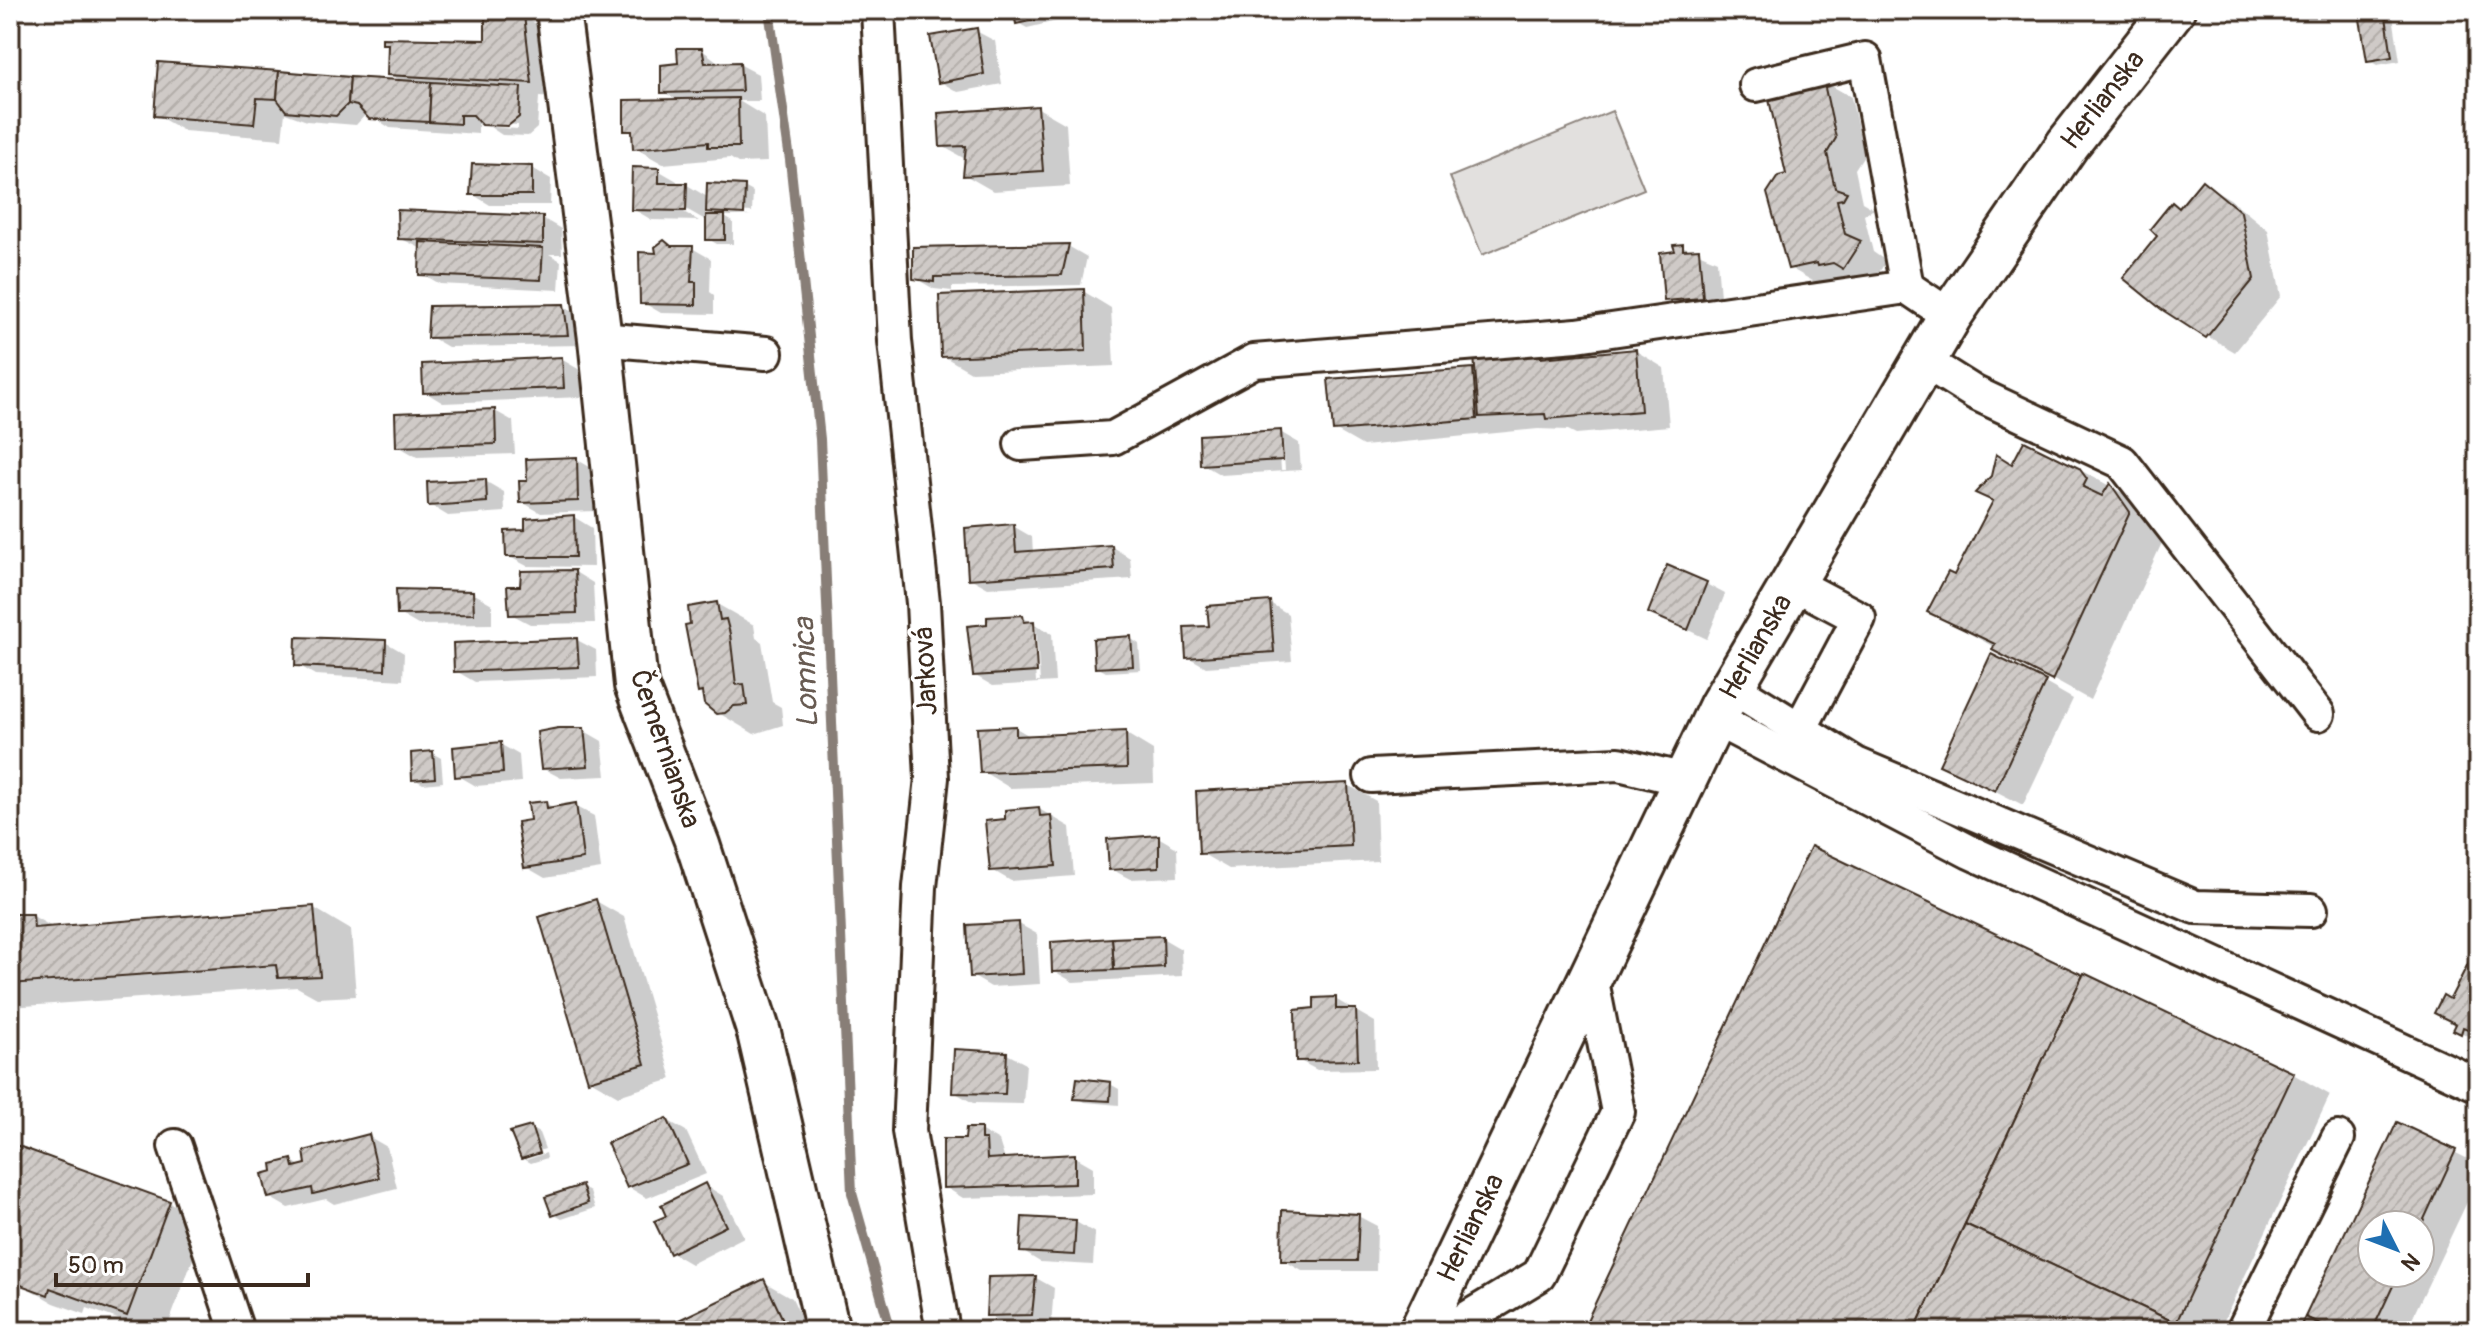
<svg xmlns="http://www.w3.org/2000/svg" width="2488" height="1341" font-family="Pangolin,sans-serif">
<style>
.pitch{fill:#e2e0de;stroke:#8e857e;stroke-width:2}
.shadow{fill:#0003;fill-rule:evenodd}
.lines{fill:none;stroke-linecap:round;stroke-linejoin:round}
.stream{stroke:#887e77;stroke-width:10}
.building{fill:url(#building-hatch);stroke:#3b2a1e;stroke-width:2}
.minor-casing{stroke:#3b2a1e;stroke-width:38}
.major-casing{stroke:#3b2a1e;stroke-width:48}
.minor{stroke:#fff;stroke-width:32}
.major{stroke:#fff;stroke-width:42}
.labels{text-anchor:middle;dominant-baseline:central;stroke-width:7;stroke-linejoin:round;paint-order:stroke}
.street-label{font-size:28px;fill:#3b2a1e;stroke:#fff}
.water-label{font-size:30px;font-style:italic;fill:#685b52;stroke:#fff}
</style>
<defs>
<pattern id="building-hatch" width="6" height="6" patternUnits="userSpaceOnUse" patternTransform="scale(2)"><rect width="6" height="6" fill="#cfcac7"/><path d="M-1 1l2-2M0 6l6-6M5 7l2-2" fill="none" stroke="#b3aeaa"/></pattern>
</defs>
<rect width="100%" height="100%" fill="#fff"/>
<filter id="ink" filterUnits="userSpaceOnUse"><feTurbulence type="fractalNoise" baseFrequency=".0125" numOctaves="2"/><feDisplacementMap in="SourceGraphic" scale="16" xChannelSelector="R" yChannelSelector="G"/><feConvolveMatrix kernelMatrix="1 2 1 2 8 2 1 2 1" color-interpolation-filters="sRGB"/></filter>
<g filter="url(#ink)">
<polygon class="pitch" points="1612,111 1644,189 1482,255 1450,177"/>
<g class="shadow">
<polygon points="1015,10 1059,10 1061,20 1027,28 1018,23"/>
<polygon points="2384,11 2393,16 2400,61 2377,65 2368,60"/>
<polygon points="524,17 552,33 559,98 539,97 537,128 528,136 502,135 490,127 518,129 518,125 485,123 490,127 478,124 478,134 390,128 367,113 356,125 307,121 285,113 282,139 184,131 156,115 160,64 402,81 389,74 390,46 384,43 487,42"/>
<polygon points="976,31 995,41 1002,84 958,92 939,81"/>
<polygon points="702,50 721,64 739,64 758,74 760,101 739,101 765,117 767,162 738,163 730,158 663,164 635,148 634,134 626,130 680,101 663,92 680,65"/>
<polygon points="1823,81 1851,97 1864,155 1855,169 1862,202 1874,209 1864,215 1873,252 1886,261 1872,284 1844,278 1818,284 1790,268 1788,175"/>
<polygon points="1038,108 1066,124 1070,186 993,191 965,175 967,160 942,146"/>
<polygon points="532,168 551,179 550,205 490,205 472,194"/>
<path d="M658 170 677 181V185H687L709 198 744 187 753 192 752 212 714 210V214L752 216H723L733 222V244H717L708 239 707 221 679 205 677 208 699 221 652 220 633 209ZM705 209 719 217H705Z"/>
<polygon points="2203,183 2230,199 2268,230 2281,296 2235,352 2207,336 2180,210"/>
<polygon points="542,218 561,229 562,254 549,254 561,261 559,290 440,284 421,273 422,249 400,238"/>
<polygon points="1068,246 1087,257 1081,285 952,287 952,291 934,289 915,278"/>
<polygon points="1682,246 1717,261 1721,308 1685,310 1666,299 1677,253"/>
<polygon points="672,248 692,248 711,259 710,292 714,295 714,314 661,313 642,302 658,255"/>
<polygon points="1083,291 1111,308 1114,366 971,372 943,356"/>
<polygon points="563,306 582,317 586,345 448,347 429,336"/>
<polygon points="1636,351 1664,368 1669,426 1576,434 1568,430 1538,429 1363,446 1335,430 1330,381 1477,370 1540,353 1551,359"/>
<polygon points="561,359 580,370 582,397 443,403 425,392"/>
<polygon points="495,411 513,421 515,454 417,457 398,446"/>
<path d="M1280 432 1299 443 1301 470 1221 475 1202 464ZM1279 441H1283L1285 470H1281Z"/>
<polygon points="576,459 595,470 596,511 541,513 522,502 529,482"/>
<polygon points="2013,466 2078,469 2145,505 2166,534 2090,700 1929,611 1955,578"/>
<polygon points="485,481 504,492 505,512 448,516 430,505"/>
<polygon points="574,517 592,528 593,567 527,566 508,556"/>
<polygon points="1013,526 1032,537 1033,553 1112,547 1130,558 1132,579 988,588 970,578"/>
<polygon points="575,572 593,583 595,623 530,624 511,614 522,588"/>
<polygon points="1706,584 1725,594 1707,639 1650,612"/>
<polygon points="473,593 492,604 492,624 418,625 399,614"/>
<polygon points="1270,603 1288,614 1292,661 1206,667 1188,657 1211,628"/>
<polygon points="717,604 754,625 756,638 762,642 772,702 781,707 783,725 754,734 717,712 699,692"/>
<path d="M1022 617 1052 634 1055 682 993 686 974 675 989 626ZM1032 626H1036L1040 682H1036Z"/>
<polygon points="1130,638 1139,644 1141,670 1106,672 1097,667"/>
<polygon points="577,640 596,650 597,677 475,682 456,671"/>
<polygon points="385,642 404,653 403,680 315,675 297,664"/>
<polygon points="2045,683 2073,699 2023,805 1942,764"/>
<polygon points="1016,728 1033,738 1125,733 1153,750 1154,783 1010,788 982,771"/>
<polygon points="583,730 602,741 606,776 561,778 542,768"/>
<polygon points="500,744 519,755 521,782 476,786 457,775"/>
<polygon points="432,753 441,758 443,782 423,784 414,779"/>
<polygon points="1348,785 1376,801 1378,861 1229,869 1201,853"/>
<polygon points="545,803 556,809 575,806 594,816 601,869 545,878 526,867 532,821"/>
<polygon points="1039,809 1070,827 1074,876 1011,881 992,870 1007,821"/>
<polygon points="1158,837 1177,848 1178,877 1130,879 1111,869"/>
<polygon points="1812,849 2293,1074 2330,1095 2219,1331 1584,1331"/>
<polygon points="596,901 624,917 672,1079 618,1096 590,1080"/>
<polygon points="314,908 351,930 356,996 317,998 297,987 10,1007 10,916 33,916 54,928"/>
<polygon points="1019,924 1037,934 1040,984 991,987 972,976"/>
<polygon points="1162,938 1181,949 1182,976 1073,982 1054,971"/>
<polygon points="2478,948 2478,1042 2456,1029 2451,1001"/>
<polygon points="1335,999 1375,1022 1376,1069 1317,1070 1298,1060 1316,1010"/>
<polygon points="1007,1054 1026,1064 1023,1104 973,1103 954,1092"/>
<polygon points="1110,1084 1119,1089 1119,1105 1085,1102 1077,1097"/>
<polygon points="667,1120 686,1131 706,1174 647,1198 628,1187"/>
<path d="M2398 1124 2478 1164V1179L2406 1331H2301ZM2372 1225H2420V1273H2372Z"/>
<polygon points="530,1128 539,1133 545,1149 526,1155 526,1160 546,1153 547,1158 531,1163 522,1158"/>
<polygon points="980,1130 999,1141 1005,1160 1074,1156 1093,1167 1093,1194 963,1198 945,1187 967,1141"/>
<polygon points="368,1136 387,1147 397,1188 334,1204 326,1199 288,1208 269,1197 292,1161 302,1167"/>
<polygon points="10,1145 169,1202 206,1224 166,1331 151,1331 87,1308 85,1314 54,1303 19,1283 11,1280 10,1283"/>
<polygon points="705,1185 723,1196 744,1237 691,1264 672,1253 657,1222 669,1217"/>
<polygon points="581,1187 590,1192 595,1208 562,1219 553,1214"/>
<polygon points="1358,1216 1377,1226 1376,1271 1302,1271 1283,1260"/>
<polygon points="1024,1219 1076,1222 1095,1233 1093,1265 1040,1262 1022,1251"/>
<polygon points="1036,1278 1054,1288 1051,1325 1007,1326 989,1315"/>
<polygon points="764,1282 792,1298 808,1331 660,1331"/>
</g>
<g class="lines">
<polyline class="stream" points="769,10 790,160 820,439 852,1193 891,1331"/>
</g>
<g class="building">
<polygon points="1013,10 1052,10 1053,16 1016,24"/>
<polygon points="2385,10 2392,57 2367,61 2359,13"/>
<polygon points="524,15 532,83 387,75 388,44 382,44 382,38 485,40 485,17"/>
<polygon points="977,28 984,74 938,83 930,36"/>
<polygon points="677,48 702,48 705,63 740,62 742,91 661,93 661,65 678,63"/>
<polygon points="158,62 279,71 277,99 257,98 254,124 154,116"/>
<polygon points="279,71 350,77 348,104 336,116 286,111 277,99"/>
<polygon points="350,77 431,82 429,122 369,119 357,106 348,104"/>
<polygon points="1823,79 1836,138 1827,153 1835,188 1847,192 1843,199 1837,200 1845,234 1861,241 1843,269 1833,263 1818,266 1817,263 1788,269 1767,193 1778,176 1786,174 1767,91"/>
<polygon points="431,82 521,87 519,117 508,126 482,125 473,115 460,115 460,124 429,122"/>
<polygon points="738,98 739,147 708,147 708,142 633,149 632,131 624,131 624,100"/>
<polygon points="1038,106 1043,171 963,176 966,146 940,147 938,113"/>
<polygon points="472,164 532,166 532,195 470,195"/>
<polygon points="632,167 659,168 659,183 687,183 686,211 631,210"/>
<polygon points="2202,180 2241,212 2254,279 2206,338 2161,309 2123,278 2157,236 2150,229 2172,202 2179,208"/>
<polygon points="707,183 745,185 744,214 706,212"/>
<polygon points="397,210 543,216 543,244 398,239"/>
<rect x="706" y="215" width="19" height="25"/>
<polygon points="664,240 671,246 693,246 691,282 696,282 696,305 640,304 639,252 656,253 655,247"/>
<polygon points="420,242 543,248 541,280 419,275"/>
<polygon points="1069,244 1062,275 934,277 934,282 913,279 913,247"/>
<polygon points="1683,244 1683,250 1699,249 1703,298 1664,301 1660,253 1675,251 1673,245"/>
<polygon points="1084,289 1086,351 941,357 939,295"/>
<polygon points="564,304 568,335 427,338 429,306"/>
<polygon points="1636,349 1641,411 1546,419 1545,414 1479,417 1474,356 1540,350 1541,358"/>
<polygon points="562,357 564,388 423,393 422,364"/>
<polygon points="1473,368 1477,419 1333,431 1328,379"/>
<polygon points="495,409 496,444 396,447 395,413"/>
<polygon points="1281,430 1283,460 1200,465 1199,435"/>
<polygon points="2024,441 2079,468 2087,479 2083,487 2102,496 2110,483 2130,512 2052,681 1992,650 1995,644 1927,612 1948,572 1954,575 1993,501 1975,493 1991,476 1996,454 2012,464"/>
<polygon points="577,457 578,501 520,503 519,481 527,481 526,459"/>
<polygon points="486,479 487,502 428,506 427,482"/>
<polygon points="574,515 575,557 506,557 505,531 525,530 525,519"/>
<polygon points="1014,524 1016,552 1112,545 1114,569 968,579 965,528"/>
<polygon points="1667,565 1707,582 1688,630 1648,613"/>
<polygon points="575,570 577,613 509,615 507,586 520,586 521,571"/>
<polygon points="396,589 473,591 474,614 397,615"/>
<polygon points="1270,601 1274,652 1186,658 1184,627 1209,626 1207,606"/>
<polygon points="717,602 720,620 726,619 730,634 736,685 744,684 747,705 734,706 725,713 716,714 704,704 702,692 698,693 685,625 690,624 688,607"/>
<polygon points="1023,615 1024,622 1034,621 1037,672 973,676 967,626 987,624 987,617"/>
<polygon points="1131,636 1133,666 1095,668 1093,639"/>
<polygon points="296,637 386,640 385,670 295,666"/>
<polygon points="577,638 579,667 454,672 453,643"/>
<polygon points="1991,654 2046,681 1995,791 1939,765"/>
<polygon points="1016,726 1016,736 1126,731 1127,768 980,773 977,728"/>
<polygon points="558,728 584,728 588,766 541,769 537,732"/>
<polygon points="501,742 503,773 455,777 453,747"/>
<polygon points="433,751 435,778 412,780 411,753"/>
<polygon points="1348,783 1351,846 1199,854 1196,791"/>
<polygon points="546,801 547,808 576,803 583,859 524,868 517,822 530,820 528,803"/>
<polygon points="1039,807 1040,816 1051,815 1056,866 990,871 985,821 1005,819 1005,810"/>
<polygon points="1159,835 1159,867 1109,870 1107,839"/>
<polygon points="1811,846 2083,975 1914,1331 1582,1331"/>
<polygon points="596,899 645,1064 588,1081 539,917"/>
<polygon points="314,906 320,976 278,978 276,965 10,984 10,914 33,914 34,928"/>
<polygon points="1019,922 1022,974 970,977 967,925"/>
<polygon points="1163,936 1164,967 1114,970 1112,938"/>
<polygon points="1112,938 1114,970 1052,972 1051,942"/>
<polygon points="2478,944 2478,1033 2463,1027 2461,1034 2453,1030 2456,1024 2434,1013 2443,995 2450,999"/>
<polygon points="2084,973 2294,1073 2176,1323 1965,1224"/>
<polygon points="1336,997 1336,1009 1356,1009 1358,1060 1296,1061 1295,1010 1314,1008 1314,998"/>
<polygon points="954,1049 1007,1052 1005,1094 952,1093"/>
<polygon points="1077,1078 1111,1082 1110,1101 1074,1099"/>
<polygon points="667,1118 688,1164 627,1188 607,1143"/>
<polygon points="2397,1122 2456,1150 2420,1228 2372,1225 2372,1273 2399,1273 2372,1331 2335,1331 2305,1317"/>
<polygon points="531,1126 540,1153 521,1159 510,1132"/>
<polygon points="966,1128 981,1128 981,1139 986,1139 987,1159 1075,1154 1075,1184 943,1188 943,1139 965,1139"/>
<polygon points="369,1134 379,1178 313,1194 312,1188 268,1198 262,1174 273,1171 272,1164 292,1159 294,1167 306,1164 304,1151"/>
<polygon points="10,1143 170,1201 127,1316 50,1288 48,1295 15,1283 17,1276 10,1274"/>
<polygon points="705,1183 726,1226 670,1254 654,1221 666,1216 661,1205"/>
<polygon points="582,1185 588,1203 552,1216 545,1197"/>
<polygon points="1282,1210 1359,1214 1357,1261 1281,1261"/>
<polygon points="1022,1217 1076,1220 1074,1255 1020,1252"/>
<polygon points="1965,1224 2176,1323 2172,1331 1914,1331"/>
<polygon points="1036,1276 1032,1315 986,1316 988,1277"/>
<polygon points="764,1279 785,1324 771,1331 656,1331"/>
<polygon points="2305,1317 2335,1331 2298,1331"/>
</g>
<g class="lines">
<g class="minor-casing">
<g id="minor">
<polyline points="878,10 895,341 923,603 932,778 920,887 909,1131 943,1331"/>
<polyline points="1756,85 1865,59 1907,287"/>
<polyline points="600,339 766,353"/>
<polyline points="1924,361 1975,393 2122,462 2318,714"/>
<polyline points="1021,444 1113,438 1254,361 1577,335 1907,287 1950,316"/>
<polyline points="1793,583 1859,618 1800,729"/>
<polyline points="1732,687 1856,764 2195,907 2311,910"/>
<polyline points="1715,719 1970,852 2476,1084 2478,1079"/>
<polyline points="1371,776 1619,764 1685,780"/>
<polyline points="175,1146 237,1331"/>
<polyline points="1446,1331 1539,1275 1618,1112 1591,976"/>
<polyline points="2243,1331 2338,1138"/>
</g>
</g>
<g class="major-casing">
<g id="major">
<polyline points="558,10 600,339 636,685 698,845 759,1033 828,1331"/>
<polyline points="1421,1331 1720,707 1950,316 2068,144 2173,10"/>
</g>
</g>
<use href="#minor" class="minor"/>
<use href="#major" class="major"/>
</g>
</g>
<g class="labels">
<g class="street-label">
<text transform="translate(2103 100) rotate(-52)">Herlianska</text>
<text transform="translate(1756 647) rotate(-60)">Herlianska</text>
<text transform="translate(926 671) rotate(-93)">Jarková</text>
<text transform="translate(665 749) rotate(71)">Čemernianska</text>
<text transform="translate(1471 1228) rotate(-64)">Herlianska</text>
</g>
<g class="water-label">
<text transform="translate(806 673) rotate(-92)">Lomnica</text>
</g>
</g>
<rect width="2488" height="1341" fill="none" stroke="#fff" stroke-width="40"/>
<rect x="20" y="20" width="2448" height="1301" fill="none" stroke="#3b2a1e" stroke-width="3" filter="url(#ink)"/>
<g transform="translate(2396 1249) rotate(132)"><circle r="38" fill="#ffffff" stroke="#b1aaa5" stroke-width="2"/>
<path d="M0-6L14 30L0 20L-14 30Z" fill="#1f6fb2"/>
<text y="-12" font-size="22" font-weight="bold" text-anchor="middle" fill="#3b2a1e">N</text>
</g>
<path d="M56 1273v12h252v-12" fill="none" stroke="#3b2a1e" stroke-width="4"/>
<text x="68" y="1273" font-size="24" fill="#3b2a1e" stroke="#ffffff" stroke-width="6" paint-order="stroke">50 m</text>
</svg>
